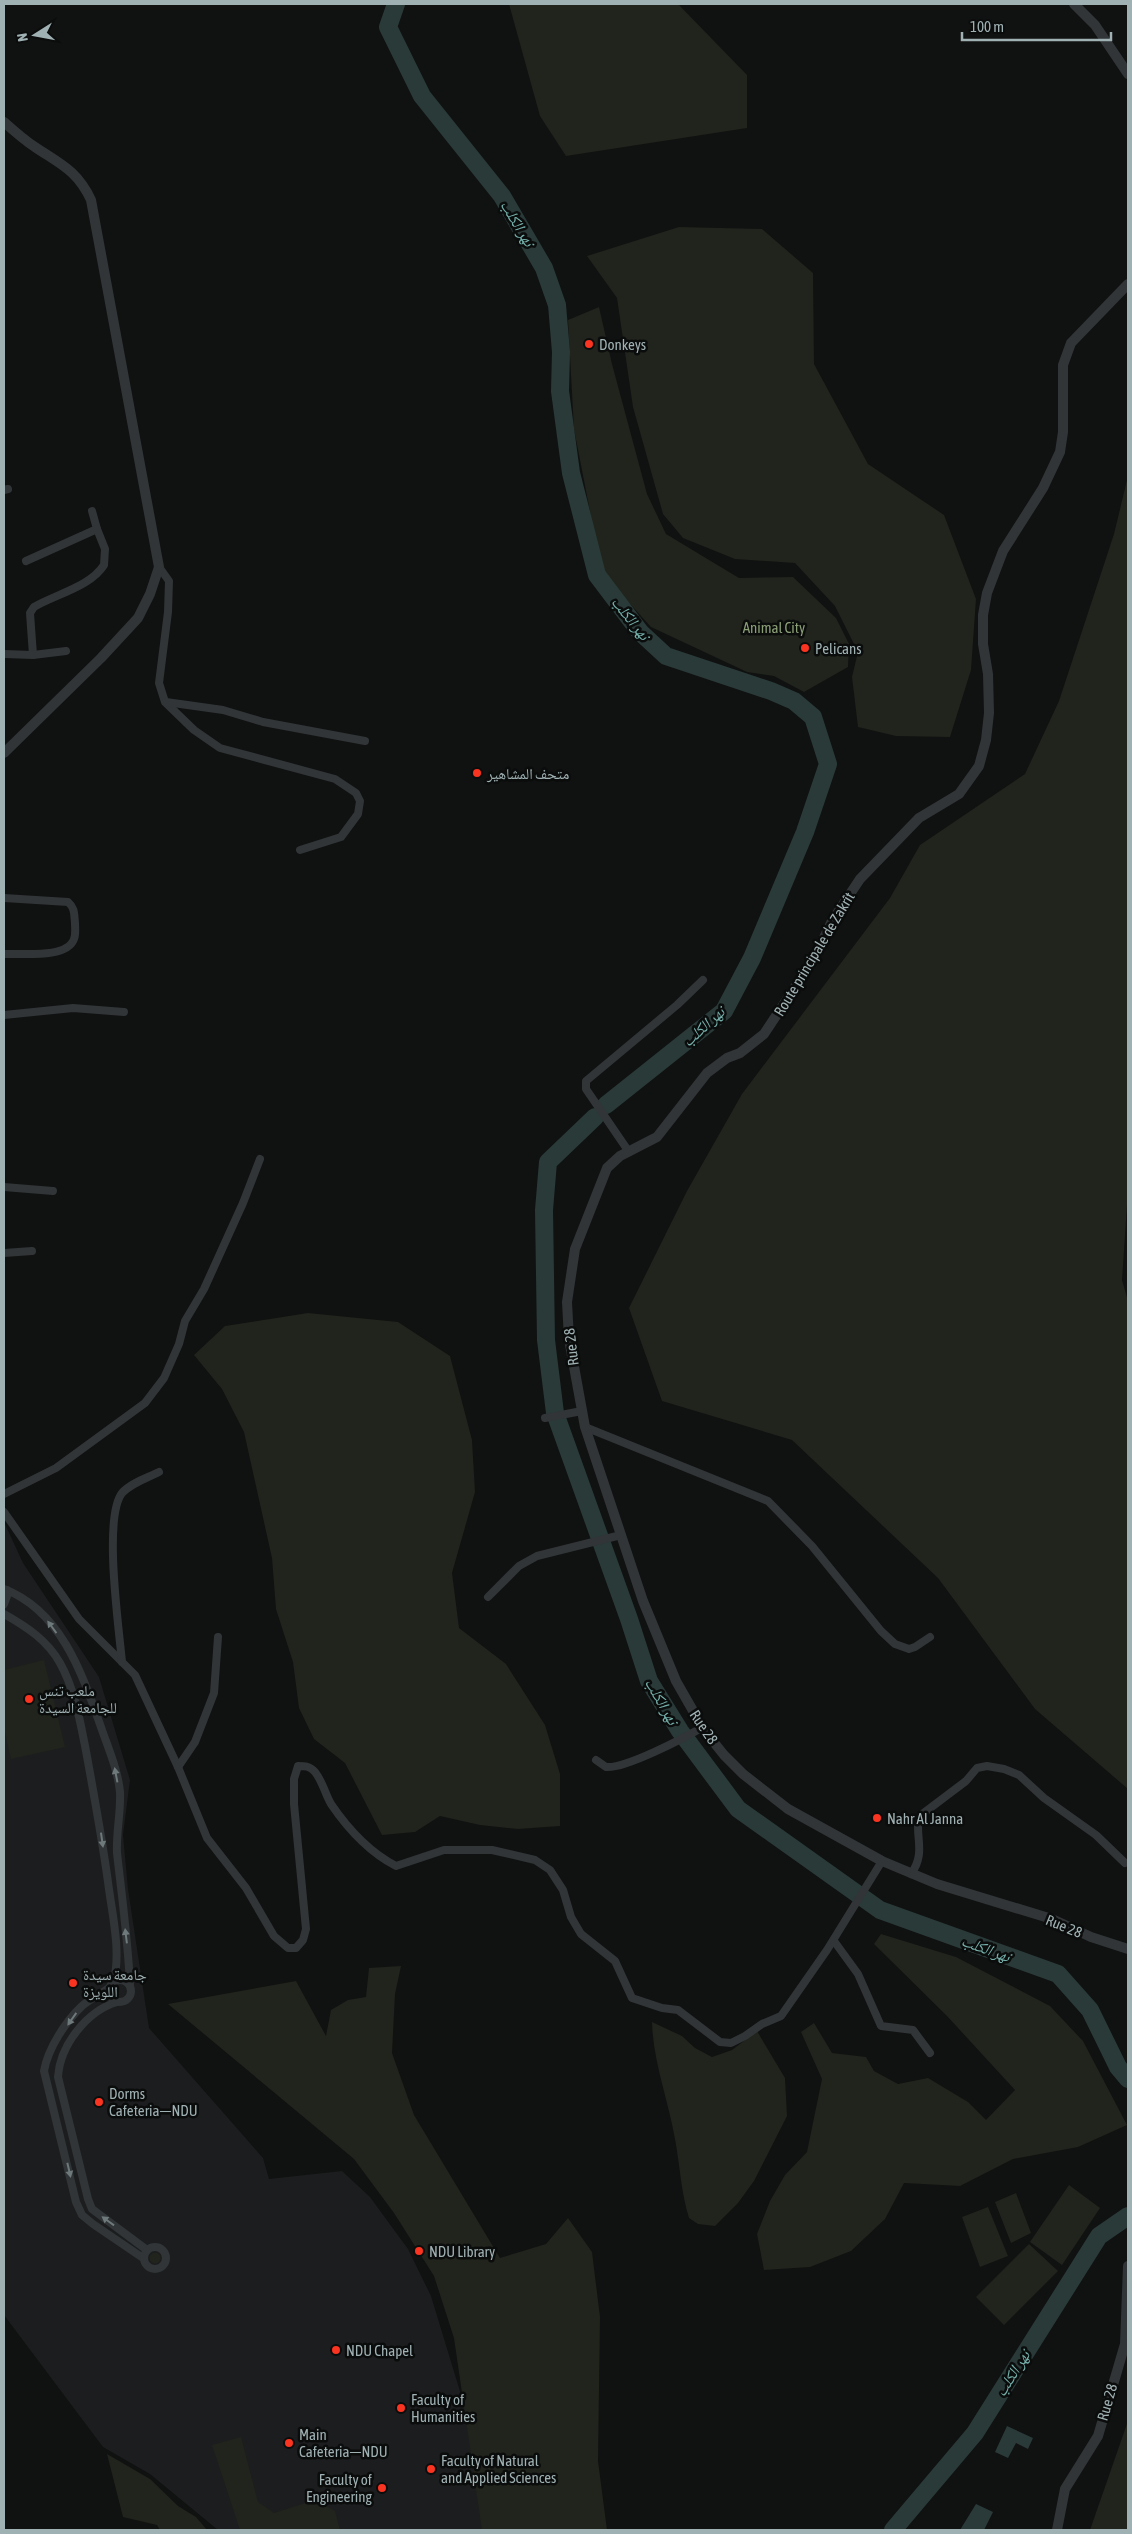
<svg xmlns="http://www.w3.org/2000/svg" width="1132" height="2534" font-family="'Asap Condensed','Noto Naskh Arabic',sans-serif">
<style>
.built{fill:#1c1d1e}
.green{fill:#20241c}
.water{fill:#293a38}
.lines{fill:none;stroke-linecap:round;stroke-linejoin:round}
.river{stroke:#293a38;stroke-width:18}
.minor{stroke:#313537;stroke-width:8}
.tertiary{stroke:#313537;stroke-width:10}
.oneway{fill:#6e797b}
.poi-dot{fill:#f93420;stroke:#0b0c0c;stroke-width:2}
.labels{text-anchor:middle;dominant-baseline:central;stroke-width:5;stroke-linejoin:round;paint-order:stroke}
.poi-label{font-size:15px;fill:#a0b1b3;stroke:#0b0c0c;text-anchor:start}
.park-label{font-size:15px;fill:#8b9f76;stroke:#0b0c0c}
.street-label{font-size:15px;fill:#a0b1b3;stroke:#0b0c0c}
.water-label{font-size:16px;font-style:italic;fill:#75b0aa;stroke:#0b0c0c}
</style>
<rect width="100%" height="100%" fill="#101111"/>
<polygon class="built" points="4,1522 23,1563 99,1677 130,1780 123,1835 128,1889 149,2028 263,2158 269,2179 342,2171 370,2197 408,2249 431,2296 487,2480 497,2530 218,2530 150,2474 103,2447 4,2315"/>
<g class="green">
<polygon points="509,4 678,4 747,75 747,128 566,156 540,116"/>
<polygon points="679,227 762,229 813,273 814,364 868,464 944,515 976,599 971,670 950,737 896,736 858,727 852,677 858,652 835,606 795,563 735,559 683,538 663,514 633,407 617,298 587,256"/>
<polygon points="599,307 612,364 647,494 666,534 739,578 793,577 836,618 849,644 848,667 804,692 774,676 747,672 651,627 602,573 574,429 568,320"/>
<polygon points="1128,476 1128,1190 1122,1280 1128,1301 1128,1789 1035,1709 938,1578 792,1440 662,1401 629,1308 687,1191 742,1094 890,898 920,845 1025,774 1059,701 1114,534"/>
<polygon points="308,1313 398,1322 450,1356 472,1440 475,1492 452,1573 459,1628 506,1664 545,1725 560,1774 560,1826 518,1829 480,1825 440,1816 415,1832 382,1835 345,1763 314,1739 299,1708 293,1662 276,1609 272,1558 244,1432 222,1389 194,1355 225,1326"/>
<polygon points="44,1660 65,1747 11,1759 4,1728 4,1670"/>
<polygon points="881,1934 956,1957 1050,2006 1083,2041 1127,2125 1078,2147 1013,2159 960,2186 904,2183 885,2219 851,2251 810,2267 764,2270 757,2234 770,2201 785,2175 807,2152 822,2079 801,2032 814,2023 832,2053 866,2057 874,2071 898,2084 928,2078 968,2102 986,2120 1015,2090 947,2016 874,1944"/>
<polygon points="401,1966 395,1994 392,2053 414,2115 500,2258 546,2244 568,2218 592,2252 600,2317 598,2461 607,2530 482,2530 454,2338 434,2276 394,2213 354,2159 168,2004 296,1981 326,2036 331,2010 348,2000 366,1997 369,1968"/>
<path d="M652 2022 682 2036 695 2048 712 2057 732 2050 757 2031 785 2078 787 2116 754 2181 738 2203 715 2226 698 2224 689 2218C681 2192 680 2166 675 2139 668 2099 653 2062 652 2022Z"/>
<polygon points="1069,2185 1100,2208 1062,2265 1030,2242"/>
<polygon points="1016,2193 1031,2233 1011,2243 995,2202"/>
<polygon points="988,2207 1008,2256 980,2267 962,2217"/>
<polygon points="1029,2244 1058,2271 1004,2325 976,2297"/>
<circle cx="155" cy="2258" r="5.5"/>
<polygon points="1128,2421 1128,2530 1090,2530"/>
<polygon points="241,2437 258,2502 274,2513 315,2500 335,2511 340,2530 240,2530 212,2445"/>
<polygon points="107,2454 150,2479 178,2506 196,2517 207,2530 160,2530 157,2525 123,2517"/>
</g>
<g class="water">
<polygon points="1007,2426 1033,2438 1028,2449 1016,2443 1008,2458 995,2452"/>
<polygon points="976,2504 993,2512 984,2530 960,2530"/>
</g>
<g class="lines">
<g class="river">
<polyline points="396,4 388,27 422,96 502,196 544,268 557,305 561,352 560,391 571,473 597,575 640,632 666,656 771,691 794,701 813,717 828,764 805,832 752,958 724,1011 606,1105"/>
<polyline points="595,1117 548,1162 544,1210 546,1340 555,1413 629,1619 649,1681 680,1731 738,1809 880,1910 1058,1974 1090,2010 1118,2067 1128,2079"/>
<polyline points="893,2530 975,2433 1099,2236 1128,2216"/>
</g>
<g class="minor">
<polyline points="4,490 8,489"/>
<polyline points="92,511 97,529"/>
<path d="M26 561 97 529 105 549 104 565C90 587 56 594 34 607L30 613 33 655"/>
<polyline points="159,567 169,581 168,612 159,683 165,702 194,730 220,748 335,779 356,793 360,801 358,814 341,837 300,850"/>
<polyline points="4,654 33,655 66,651"/>
<polyline points="166,702 223,710 263,722 365,741"/>
<path d="M4 898 68 902C75 908 74 914 75 923 75 928 76 934 74 939 67 959 22 953 4 954"/>
<polyline points="4,1015 73,1008 124,1012"/>
<polyline points="629,1152 586,1089 586,1081 677,1005 703,980"/>
<polyline points="4,1187 53,1191"/>
<polyline points="4,1253 32,1251"/>
<polyline points="545,1418 582,1411"/>
<polyline points="585,1427 768,1501 812,1546 881,1631 895,1644 909,1649 915,1647 930,1637"/>
<polyline points="4,1494 56,1468 145,1403 164,1378 179,1344 185,1321 204,1289 243,1203 260,1159"/>
<path d="M4 1512 79 1619 135 1675 178 1767 207 1838 246 1888 274 1936 288 1948H296L303 1940 306 1929 294 1804V1779L298 1766C305 1766 310 1766 315 1772 323 1782 325 1794 331 1804 348 1829 369 1852 396 1866L444 1850H492L535 1860 550 1870 563 1890 571 1917 581 1934 615 1961 632 1998 662 2008 678 2010 720 2042 731 2043 745 2036 762 2024 781 2016 827 1950 882 1861"/>
<path d="M4 1589C62 1611 83 1676 102 1730 109 1750 118 1771 120 1792 121 1812 116 1832 117 1853 122 1897 128 1941 130 1985"/>
<polyline points="488,1597 519,1566 537,1556 621,1535"/>
<polyline points="4,1604 7,1596 7,1590"/>
<path d="M4 1614C27 1627 47 1640 60 1663 75 1690 80 1721 86 1751 94 1795 102 1838 108 1882 112 1914 121 1949 114 1981"/>
<path d="M122 1662C119 1628 103 1518 122 1493 131 1483 147 1478 159 1472"/>
<path d="M596 1760 606 1767C625 1769 684 1738 703 1727"/>
<polyline points="178,1767 195,1742 214,1693 218,1637"/>
<path d="M911 1874C928 1851 912 1832 921 1815L966 1781 977 1768 987 1766 1004 1769 1019 1775 1044 1798 1096 1835 1125 1863"/>
<polyline points="834,1941 858,1974 881,2026 913,2030 930,2053"/>
<circle cx="120" cy="1991" r="11"/>
<path d="M109 1988C100 1994 90 1999 82 2006 66 2021 48 2048 44 2071L76 2202 82 2215 93 2224 143 2258"/>
<path d="M117 2002C87 2011 60 2045 58 2077L88 2199 92 2209 147 2250"/>
<circle cx="155" cy="2258" r="11"/>
</g>
<g class="tertiary">
<polyline points="1074,4 1095,25 1128,74"/>
<path d="M4 122C14 131 24 140 35 147 60 164 77 170 91 200L159 567 150 594 138 618 101 658 4 753"/>
<polyline points="1128,284 1071,343 1063,365 1063,432 1060,452 1043,488 1003,551 987,593 983,615 983,644 988,674 989,713 986,740 979,766 959,794 919,818 860,879 832,921 815,957 764,1034 740,1053 727,1058 707,1073 657,1137 620,1156 607,1168 575,1249 567,1302 569,1339 585,1427 643,1601 676,1681 704,1730 724,1755 743,1774 788,1809 882,1861 937,1884 1052,1919 1091,1937 1128,1949"/>
<polyline points="1057,2530 1065,2489 1098,2436 1125,2344 1128,2266"/>
</g>
</g>
<defs><path id="oneway-solid" d="M-6-.8H1V-3.2L6.5 0L1 3.2V.8H-6Z" transform="scale(1.25)"/></defs>
<g class="oneway">
<use href="#oneway-solid" transform="translate(52 1627) rotate(-126)"/>
<use href="#oneway-solid" transform="translate(116 1775) rotate(-101)"/>
<use href="#oneway-solid" transform="translate(102 1840) rotate(82)"/>
<use href="#oneway-solid" transform="translate(126 1936) rotate(-97)"/>
<use href="#oneway-solid" transform="translate(72 2019) rotate(125)"/>
<use href="#oneway-solid" transform="translate(69 2170) rotate(77)"/>
<use href="#oneway-solid" transform="translate(108 2221) rotate(-144)"/>
</g>
<g class="poi-dot">
<circle cx="589" cy="344" r="5"/>
<circle cx="805" cy="648" r="5"/>
<circle cx="477" cy="773" r="5"/>
<circle cx="29" cy="1699" r="5"/>
<circle cx="877" cy="1818" r="5"/>
<circle cx="73" cy="1983" r="5"/>
<circle cx="99" cy="2102" r="5"/>
<circle cx="419" cy="2251" r="5"/>
<circle cx="336" cy="2350" r="5"/>
<circle cx="401" cy="2408" r="5"/>
<circle cx="289" cy="2443" r="5"/>
<circle cx="431" cy="2469" r="5"/>
<circle cx="382" cy="2488" r="5"/>
</g>
<g class="labels">
<g class="poi-label">
<text x="599" y="344">Donkeys</text>
<text x="815" y="648">Pelicans</text>
<text x="487" y="773">متحف المشاهير</text>
<text x="39" y="1690">ملعب تنس<tspan x="39" dy="17">للجامعة السيدة</tspan></text>
<text x="887" y="1818">Nahr Al Janna</text>
<text x="83" y="1974">جامعة سيدة<tspan x="83" dy="17">اللويزة</tspan></text>
<text x="109" y="2093">Dorms<tspan x="109" dy="17">Cafeteria—NDU</tspan></text>
<text x="429" y="2251">NDU Library</text>
<text x="346" y="2350">NDU Chapel</text>
<text x="411" y="2399">Faculty of<tspan x="411" dy="17">Humanities</tspan></text>
<text x="299" y="2434">Main<tspan x="299" dy="17">Cafeteria—NDU</tspan></text>
<text x="441" y="2460">Faculty of Natural<tspan x="441" dy="17">and Applied Sciences</tspan></text>
<text x="372" y="2479" text-anchor="end">Faculty of<tspan x="372" dy="17">Engineering</tspan></text>
</g>
<g class="park-label">
<text x="774" y="627">Animal City</text>
</g>
<g class="street-label">
<text transform="translate(814 954) rotate(-59)">Route principale de Zakrît</text>
<text transform="translate(571 1347) rotate(-97)">Rue 28</text>
<text transform="translate(704 1727) rotate(56)">Rue 28</text>
<text transform="translate(1064 1926) rotate(22)">Rue 28</text>
<text transform="translate(1107 2402) rotate(-74)">Rue 28</text>
</g>
<g class="water-label">
<text transform="translate(518 223) rotate(59)">نهر الكلب</text>
<text transform="translate(631 618) rotate(51)">نهر الكلب</text>
<text transform="translate(703 1026) rotate(-42)">نهر الكلب</text>
<text transform="translate(662 1701) rotate(60)">نهر الكلب</text>
<text transform="translate(986 1948) rotate(20)">نهر الكلب</text>
<text transform="translate(1012 2373) rotate(-58)">نهر الكلب</text>
</g>
</g>
<rect width="1132" height="2534" fill="none" stroke="#a0b1b3" stroke-width="10"/>
<g transform="translate(35 35) rotate(259)" stroke="#0b0c0c" stroke-width="4" paint-order="stroke">
<path d="M0-4L9 19L0 12L-9 19Z" fill="#a0b1b3"/>
<text y="-8" font-size="14" font-weight="bold" text-anchor="middle" fill="#a0b1b3">N</text>
</g>
<path d="M962 32v8h149v-8" fill="none" stroke="#a0b1b3" stroke-width="2.5"/>
<text x="970" y="32" font-size="15" fill="#a0b1b3" stroke="#0b0c0c" stroke-width="4" paint-order="stroke">100 m</text>
</svg>
